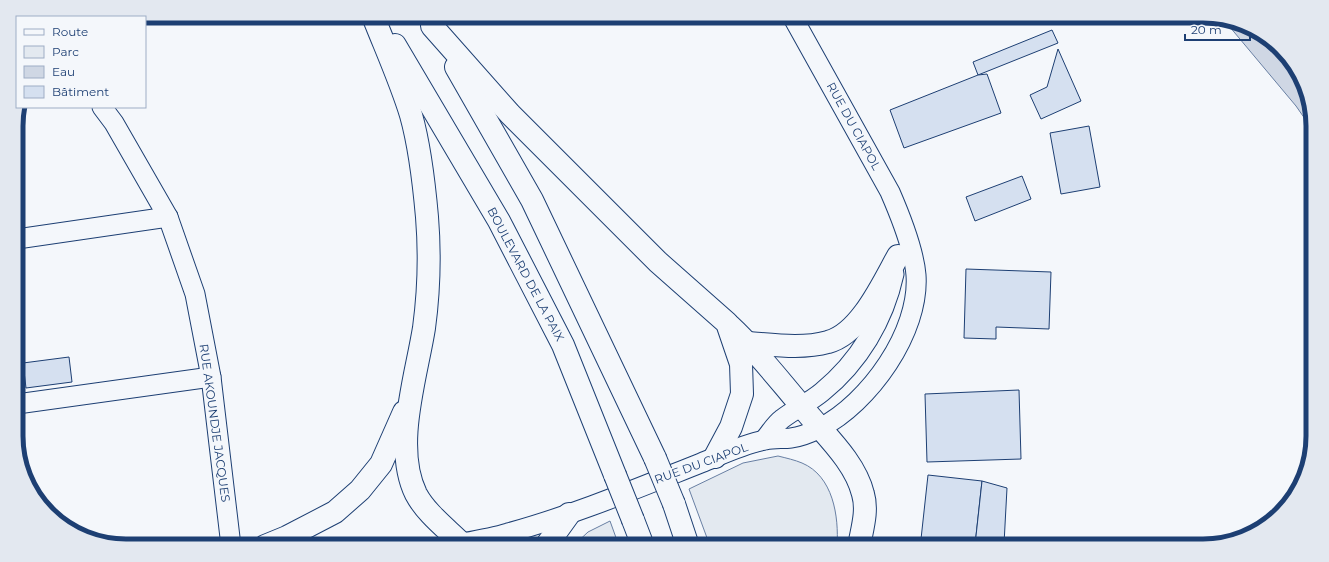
<svg xmlns="http://www.w3.org/2000/svg" width="1329" height="562" font-family="Montserrat,sans-serif">
<style>
.green{fill:#e3e9f0;stroke:#687fa3}
.water{fill:#cfd7e4;stroke:#687fa3}
.building{fill:#d5e0f0;stroke:#1d3f73}
.lines{fill:none;stroke-linecap:round;stroke-linejoin:round}
.minor-casing{stroke:#1d3f73;stroke-width:21}
.primary-casing{stroke:#1d3f73;stroke-width:24}
.minor{stroke:#f4f7fb;stroke-width:19}
.primary{stroke:#f4f7fb;stroke-width:22}
.primary-bridge-casing{stroke:#1d3f73;stroke-width:24;stroke-linecap:butt}
.primary-bridge{stroke:#f4f7fb;stroke-width:22}
.labels{text-anchor:middle;dominant-baseline:central;stroke-width:3;stroke-linejoin:round;paint-order:stroke}
.street-label{font-size:12px;fill:#1d3f73;stroke:#f4f7fb}
.rim{fill:none;stroke:#1d3f73;stroke-width:5}
</style>
<rect width="100%" height="100%" fill="#f4f7fb"/>
<g class="green">
<path d="M778 456C786 458 795 460 802 463 833 476 839 516 837 546H710L689 489 743 463Z"/>
<polygon points="610,521 619,546 573,546 588,532"/>
</g>
<polygon class="water" points="1224,20 1245,24 1290,59 1312,112 1312,129 1296,106"/>
<g class="building">
<polygon points="1052,30 1058,43 978,75 973,62"/>
<polygon points="1058,49 1081,101 1041,119 1030,95 1047,87"/>
<polygon points="987,74 1001,113 904,148 890,110 978,75"/>
<polygon points="1089,126 1100,187 1061,194 1050,133"/>
<polygon points="1022,176 1031,199 975,221 966,197"/>
<polygon points="966,269 1051,272 1049,329 996,327 996,339 964,338"/>
<polygon points="69,357 72,382 26,388 23,363"/>
<polygon points="1019,390 1021,459 927,462 925,394"/>
<polygon points="928,475 982,481 975,545 921,539"/>
<polygon points="982,481 1007,488 1004,544 975,545"/>
</g>
<g class="lines">
<g class="minor-casing">
<g id="minor">
<polyline points="102,107 114,123 168,217 195,294 211,377 231,546"/>
<polyline points="17,239 168,217"/>
<polyline points="17,404 211,377"/>
<path d="M764 440C770 433 775 424 782 419 795 409 810 402 822 392 859 362 884 320 894 274"/>
<path d="M446 546C466 542 488 539 508 533 574 515 638 488 701 463 721 455 743 444 765 440 773 438 783 439 791 438 800 437 812 432 820 428 869 403 920 332 916 275 914 250 900 215 890 192L792 16"/>
</g>
</g>
<g class="primary-casing">
<g id="primary">
<path d="M373 16C386 49 401 82 411 115 420 147 424 183 427 217 430 254 429 291 424 328 416 378 393 447 416 494 426 513 447 529 461 543"/>
<polyline points="432,26 510,114 658,262 727,323 741,364 742,394 731,427 715,457"/>
<polyline points="395,45 499,221 563,345 615,475"/>
<polyline points="456,67 532,200 655,458"/>
<path d="M730 326C757 351 779 380 803 408 824 434 855 461 863 494 868 511 862 529 859 546"/>
<path d="M749 343C775 345 803 349 828 342 860 334 883 283 898 256"/>
<polyline points="674,504 688,546"/>
<polyline points="633,520 643,546"/>
<polyline points="265,546 287,537 335,512 360,490 381,464 404,412"/>
<polyline points="546,546 569,514"/>
</g>
</g>
<use href="#minor" class="minor"/>
<use href="#primary" class="primary"/>
<g class="primary-bridge-casing">
<g id="primary-bridge">
<polyline points="655,458 674,504"/>
<polyline points="615,475 633,520"/>
</g>
</g>
<use href="#primary-bridge" class="primary-bridge"/>
</g>
<g class="labels">
<g class="street-label">
<text transform="translate(854 126) rotate(61)">RUE DU CIAPOL</text>
<text transform="translate(526 274) rotate(62)">BOULEVARD DE LA PAIX</text>
<text transform="translate(215 423) rotate(82)">RUE AKOUNDJE JACQUES</text>
<text transform="translate(701 463) rotate(-20)">RUE DU CIAPOL</text>
</g>
</g>
<path d="M0 0H1329V562H0ZM126 23H1203A103 103 0 0 1 1306 126V436A103 103 0 0 1 1203 539H126A103 103 0 0 1 23 436V126A103 103 0 0 1 126 23Z" fill="#e3e8f0" fill-rule="evenodd"/>
<path class="rim" d="M126 23H1203A103 103 0 0 1 1306 126V436A103 103 0 0 1 1203 539H126A103 103 0 0 1 23 436V126A103 103 0 0 1 126 23Z"/>
<rect x="16" y="16" width="130" height="92" fill="#f4f7fb" stroke="#9eadc5"/>
<rect x="24" y="29" width="20" height="6" fill="#f4f7fb" stroke="#9eadc5"/>
<text x="52" y="36" font-size="12" fill="#1d3f73">Route</text>
<rect x="24" y="46" width="20" height="12" fill="#e3e9f0" stroke="#9eadc5"/>
<text x="52" y="56" font-size="12" fill="#1d3f73">Parc</text>
<rect x="24" y="66" width="20" height="12" fill="#cfd7e4" stroke="#9eadc5"/>
<text x="52" y="76" font-size="12" fill="#1d3f73">Eau</text>
<rect x="24" y="86" width="20" height="12" fill="#d5e0f0" stroke="#9eadc5"/>
<text x="52" y="96" font-size="12" fill="#1d3f73">Bâtiment</text>
<path d="M1185 34v6h65v-6" fill="none" stroke="#1d3f73" stroke-width="2"/>
<text x="1191" y="34" font-size="12" fill="#1d3f73" stroke="#f4f7fb" stroke-width="3" paint-order="stroke">20 m</text>
</svg>
